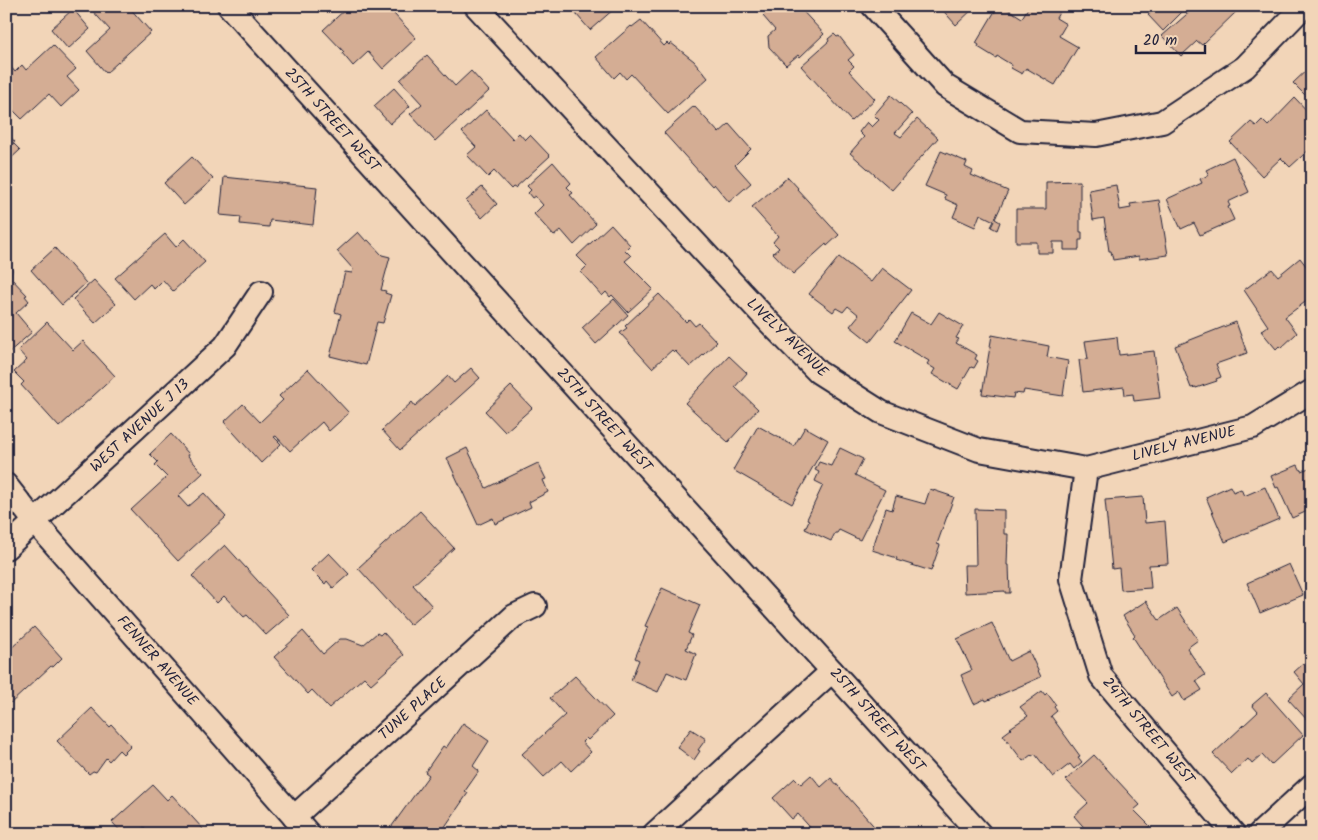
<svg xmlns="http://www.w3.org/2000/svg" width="1318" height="840" font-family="Kalam,sans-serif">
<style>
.building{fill:#d4ad94;stroke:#22223b}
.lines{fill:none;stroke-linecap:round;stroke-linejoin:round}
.minor-casing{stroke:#22223b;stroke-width:26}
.minor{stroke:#f2d5b8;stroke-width:22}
.labels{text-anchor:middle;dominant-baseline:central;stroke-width:4;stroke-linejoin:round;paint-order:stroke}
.street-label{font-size:15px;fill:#22223b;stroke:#f2d5b8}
</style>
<rect width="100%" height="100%" fill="#f2d5b8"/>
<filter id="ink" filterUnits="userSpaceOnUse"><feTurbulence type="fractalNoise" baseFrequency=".02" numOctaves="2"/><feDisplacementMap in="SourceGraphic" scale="10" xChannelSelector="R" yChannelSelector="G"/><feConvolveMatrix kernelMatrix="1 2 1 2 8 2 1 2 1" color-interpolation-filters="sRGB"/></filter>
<g filter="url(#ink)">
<g class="building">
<polygon points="88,6 128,6 151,32 106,73 87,51 110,30"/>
<polygon points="349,6 353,6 358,12 365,6 403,6 394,14 416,38 383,69 368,52 353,66 342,53 344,52 323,30"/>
<polygon points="569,6 613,6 615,8 590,30"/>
<polygon points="759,6 798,6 824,34 800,57 798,55 786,65 769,47 768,36 775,30 763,16 766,13"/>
<polygon points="939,6 976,6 956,25"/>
<polygon points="998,6 1003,6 1022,18 1029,6 1037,6 1042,9 1043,6 1052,6 1060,11 1056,18 1066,24 1059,36 1078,47 1055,85 1026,68 1022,74 1011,68 1012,65 997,56 996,58 978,47 979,45 976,43"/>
<polygon points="1158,6 1174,6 1181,13 1163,31 1148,15"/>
<polygon points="1192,6 1236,6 1239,9 1202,45 1197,41 1181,56 1162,36 1194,8"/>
<polygon points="73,9 90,29 68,49 51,29"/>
<polygon points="641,20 664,46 667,43 669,45 671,43 694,61 708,78 668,114 631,74 626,79 620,72 614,78 596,57 631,26 632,27"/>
<polygon points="834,34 837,37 839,36 854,55 848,60 854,66 849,71 875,99 851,121 801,66 829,41 828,39"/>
<polygon points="53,45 76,69 67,77 79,90 61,107 49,94 22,119 6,103 6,70 10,66 15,72 22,65 26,70"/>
<polygon points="427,55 455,86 471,71 489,91 435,141 410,114 422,104 400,80"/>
<polygon points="1312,65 1312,102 1293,83"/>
<polygon points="394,88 410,106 390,124 374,106"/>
<polygon points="891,95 912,114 895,133 901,137 917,119 938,138 892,190 850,153 864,137 859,132 867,122 872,127 879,120 874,115"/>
<polygon points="1295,98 1312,116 1312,147 1290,167 1281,158 1262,176 1230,142 1251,122 1256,126 1262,120 1268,126"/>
<polygon points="694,106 719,133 729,124 751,149 735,165 751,183 729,202 714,184 712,186 664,133"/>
<polygon points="486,110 513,139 519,133 525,140 530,135 550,156 515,188 513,187 511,189 494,171 488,177 467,155 476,147 462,132"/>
<polygon points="6,132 15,142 13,143 20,150 6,163"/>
<polygon points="941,151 967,162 965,167 973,171 971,175 1008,191 995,219 1000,222 997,230 991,227 994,221 980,214 975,227 953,217 958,205 945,199 946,195 925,186"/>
<polygon points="192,157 213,179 184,205 164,183"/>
<polygon points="1233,157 1249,192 1228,202 1230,206 1228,207 1234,220 1200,235 1194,223 1181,229 1167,199 1202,183 1200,179 1209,175 1206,170"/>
<polygon points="553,162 571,183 567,187 573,193 570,195 596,224 574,245 561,230 554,236 534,214 543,205 535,196 532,198 528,193 531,190 527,186"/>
<polygon points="224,177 317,187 313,225 270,220 269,227 240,224 241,217 220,215"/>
<polygon points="788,177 798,188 797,189 839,235 827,246 826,244 793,274 773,253 779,248 773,242 778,236 752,207"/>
<polygon points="1080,181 1080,232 1082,232 1082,240 1079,240 1079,250 1064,250 1064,242 1053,242 1053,253 1037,253 1037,242 1016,242 1016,209 1046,209 1046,182"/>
<polygon points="1116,185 1120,210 1131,208 1130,204 1159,200 1168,255 1139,259 1139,256 1113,260 1111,251 1109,251 1104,218 1093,220 1089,190"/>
<polygon points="482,187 497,204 482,218 466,201"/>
<polygon points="611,224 630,245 625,250 631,256 625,261 653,289 628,312 612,295 610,297 606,292 602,296 581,272 587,266 577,256"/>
<polygon points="358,232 366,241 368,240 382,255 390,257 381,290 386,291 385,293 391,295 383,323 377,322 366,365 330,356 341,314 335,312 345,272 352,273 353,269 337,251"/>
<polygon points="165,234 176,247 184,239 205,262 173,291 163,280 154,289 150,284 134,299 115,278"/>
<polygon points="55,248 86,283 62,305 31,270"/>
<polygon points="839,257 871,282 882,268 911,290 870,342 850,326 859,315 848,306 843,312 836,308 833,312 809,294"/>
<polygon points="1300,258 1307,267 1312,264 1312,297 1285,317 1297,333 1281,348 1279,346 1276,349 1261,331 1268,326 1244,290 1272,269 1278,276"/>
<polygon points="6,263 12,269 11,278 27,295 25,296 29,301 16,313 32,332 7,354"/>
<polygon points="94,280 116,304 95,323 73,299"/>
<polygon points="659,294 686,322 689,319 695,326 699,323 717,342 690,367 675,351 674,352 672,350 652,368 620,333 627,328 625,326"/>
<polygon points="614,299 628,315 596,344 582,328"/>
<polygon points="939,312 963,326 956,338 959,339 956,343 977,355 975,359 978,361 974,368 971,367 958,389 932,374 935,369 927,364 929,361 895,341 911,313 931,324"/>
<polygon points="47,322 73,350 83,341 115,376 59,427 21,385 24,382 14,372 27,360 18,350"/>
<polygon points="1236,322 1247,353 1216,364 1221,377 1216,379 1217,381 1196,388 1196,387 1191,388 1175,346"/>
<polygon points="992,335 1049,346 1047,357 1068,361 1063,396 1024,390 1023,394 1014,393 1013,398 982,394"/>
<polygon points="1117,337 1119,355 1154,351 1160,398 1134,401 1133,394 1125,395 1124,387 1083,392 1079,360 1088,359 1085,341"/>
<polygon points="729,356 747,373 735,387 758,409 728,442 685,403"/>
<polygon points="471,368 480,378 400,450 382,430 412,402 415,406 448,376 454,383"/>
<polygon points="308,369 349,413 329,431 322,422 290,451 276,436 274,437 281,444 261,463 224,422 243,404 260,422 283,400 279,396"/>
<polygon points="511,386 532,408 505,432 485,411"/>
<polygon points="758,426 794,446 805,427 828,440 792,504 733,470"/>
<polygon points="171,434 189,454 188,456 203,473 178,496 188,507 204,493 226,517 178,561 131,510 167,477 155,465 158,462 150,454"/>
<polygon points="467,448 486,488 538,463 546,479 543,480 548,492 529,502 531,507 495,524 493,518 478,525 447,458"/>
<polygon points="840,448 863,459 855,475 885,490 860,540 839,530 837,533 835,533 831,541 805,529 809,520 807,519 823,485 815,481 819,472 815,470 819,462 831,466"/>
<polygon points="1298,465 1301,471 1309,468 1312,473 1312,509 1292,518 1278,487 1276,488 1271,476"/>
<polygon points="1230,486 1233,492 1241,489 1244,496 1265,487 1279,519 1225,542 1206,497"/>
<polygon points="930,489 954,497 937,544 940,545 931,571 896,560 897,558 872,550 886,508 892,510 896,496 925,504"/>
<polygon points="1143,497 1145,523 1165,521 1168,564 1149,565 1151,588 1121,590 1119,568 1112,569 1105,500"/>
<polygon points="975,509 1004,510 1004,534 1008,534 1007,565 1009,565 1010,593 1005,593 1005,591 965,593 964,565 976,565"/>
<polygon points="420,511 454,548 413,585 432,606 410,625 358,568"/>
<polygon points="225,545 289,615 266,635 247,615 244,617 224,596 217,603 192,576"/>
<polygon points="329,553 349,574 333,588 327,581 325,584 311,570"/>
<polygon points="1289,564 1303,595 1260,613 1247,583"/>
<polygon points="662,588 700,605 688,633 692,635 686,649 696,654 686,680 667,672 658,692 631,680 639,660 635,658 648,627 645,626"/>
<polygon points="1146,601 1159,620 1177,608 1198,640 1187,648 1205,675 1196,681 1202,690 1184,701 1179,692 1172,697 1133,637 1135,635 1123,616"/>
<polygon points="992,623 1009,661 1029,651 1041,677 986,701 985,699 974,704 961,675 972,670 957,639"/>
<polygon points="34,627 62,658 53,667 51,666 11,703 6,698 6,653"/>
<polygon points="303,631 323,654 340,639 347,639 363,645 377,633 380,635 383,632 404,655 371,684 364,677 329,708 312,690 308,694 274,657"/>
<polygon points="1312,656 1312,719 1309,722 1288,699 1304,684 1294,672"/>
<polygon points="575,676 613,716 588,740 586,738 582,742 591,752 571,771 562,761 544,777 522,754 565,715 550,698"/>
<polygon points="1042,691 1045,695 1047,693 1056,705 1054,707 1057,711 1051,716 1080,756 1078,757 1082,762 1074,769 1070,764 1053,777 1035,754 1032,756 1031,755 1023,761 1003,735 1011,729 1010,728 1028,716 1020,707"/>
<polygon points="1266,693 1303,735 1271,765 1262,755 1252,764 1248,759 1232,774 1213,754 1258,712 1252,705"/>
<polygon points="92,708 110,727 112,725 131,746 123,754 119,750 109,761 106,758 96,772 93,771 89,774 57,741"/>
<polygon points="463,723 489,741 473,766 479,771 465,791 468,793 442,831 446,834 394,834 389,830 429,775 425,772 443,746 446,748"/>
<polygon points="691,729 706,739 698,750 700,751 694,760 677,747"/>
<polygon points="1094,755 1140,805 1134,810 1150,826 1141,834 1115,834 1110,828 1104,834 1090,834 1074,816 1088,803 1066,780"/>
<polygon points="811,775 821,787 831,778 880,833 816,834 798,814 792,819 773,798 795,778 801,784"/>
<polygon points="153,785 167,800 172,795 203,829 201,831 203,834 150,834 144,827 136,834 123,834 112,822"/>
<polygon points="498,825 506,834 489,834"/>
</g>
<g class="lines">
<g class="minor-casing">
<g id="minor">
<polyline points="229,6 980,834"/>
<polyline points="476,6 770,323 818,372 881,412 979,450 1086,469 1253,427 1312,391"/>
<polyline points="873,6 945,86 1020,131 1096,135 1162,122 1245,67 1304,6"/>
<polyline points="1086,469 1071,579 1101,676 1234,834"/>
<polyline points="6,485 35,522 309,834"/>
<polyline points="6,548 225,346 261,292"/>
<polyline points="294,817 514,616 535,606"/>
<polyline points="654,834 832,671"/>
<polyline points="1259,834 1312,785"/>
</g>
</g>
<use href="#minor" class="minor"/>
</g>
</g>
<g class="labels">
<g class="street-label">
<text transform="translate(332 120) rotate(48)">25TH STREET WEST</text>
<text transform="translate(787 338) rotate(44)">LIVELY AVENUE</text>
<text transform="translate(604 420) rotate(48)">25TH STREET WEST</text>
<text transform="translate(140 426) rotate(-43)">WEST AVENUE J 13</text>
<text transform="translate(1184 444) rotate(-14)">LIVELY AVENUE</text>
<text transform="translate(157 661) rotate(49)">FENNER AVENUE</text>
<text transform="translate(413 709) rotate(-42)">TUNE PLACE</text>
<text transform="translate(877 720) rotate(48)">25TH STREET WEST</text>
<text transform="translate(1148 731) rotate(50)">24TH STREET WEST</text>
</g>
</g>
<rect width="1318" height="840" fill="none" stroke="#f2d5b8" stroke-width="25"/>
<rect x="12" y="12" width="1293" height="815" fill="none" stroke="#22223b" stroke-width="2" filter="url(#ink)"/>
<path d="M1136 45v8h69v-8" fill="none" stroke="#22223b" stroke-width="2.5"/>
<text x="1143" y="45" font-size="15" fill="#22223b" stroke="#f2d5b8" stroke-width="4" paint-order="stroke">20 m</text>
</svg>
